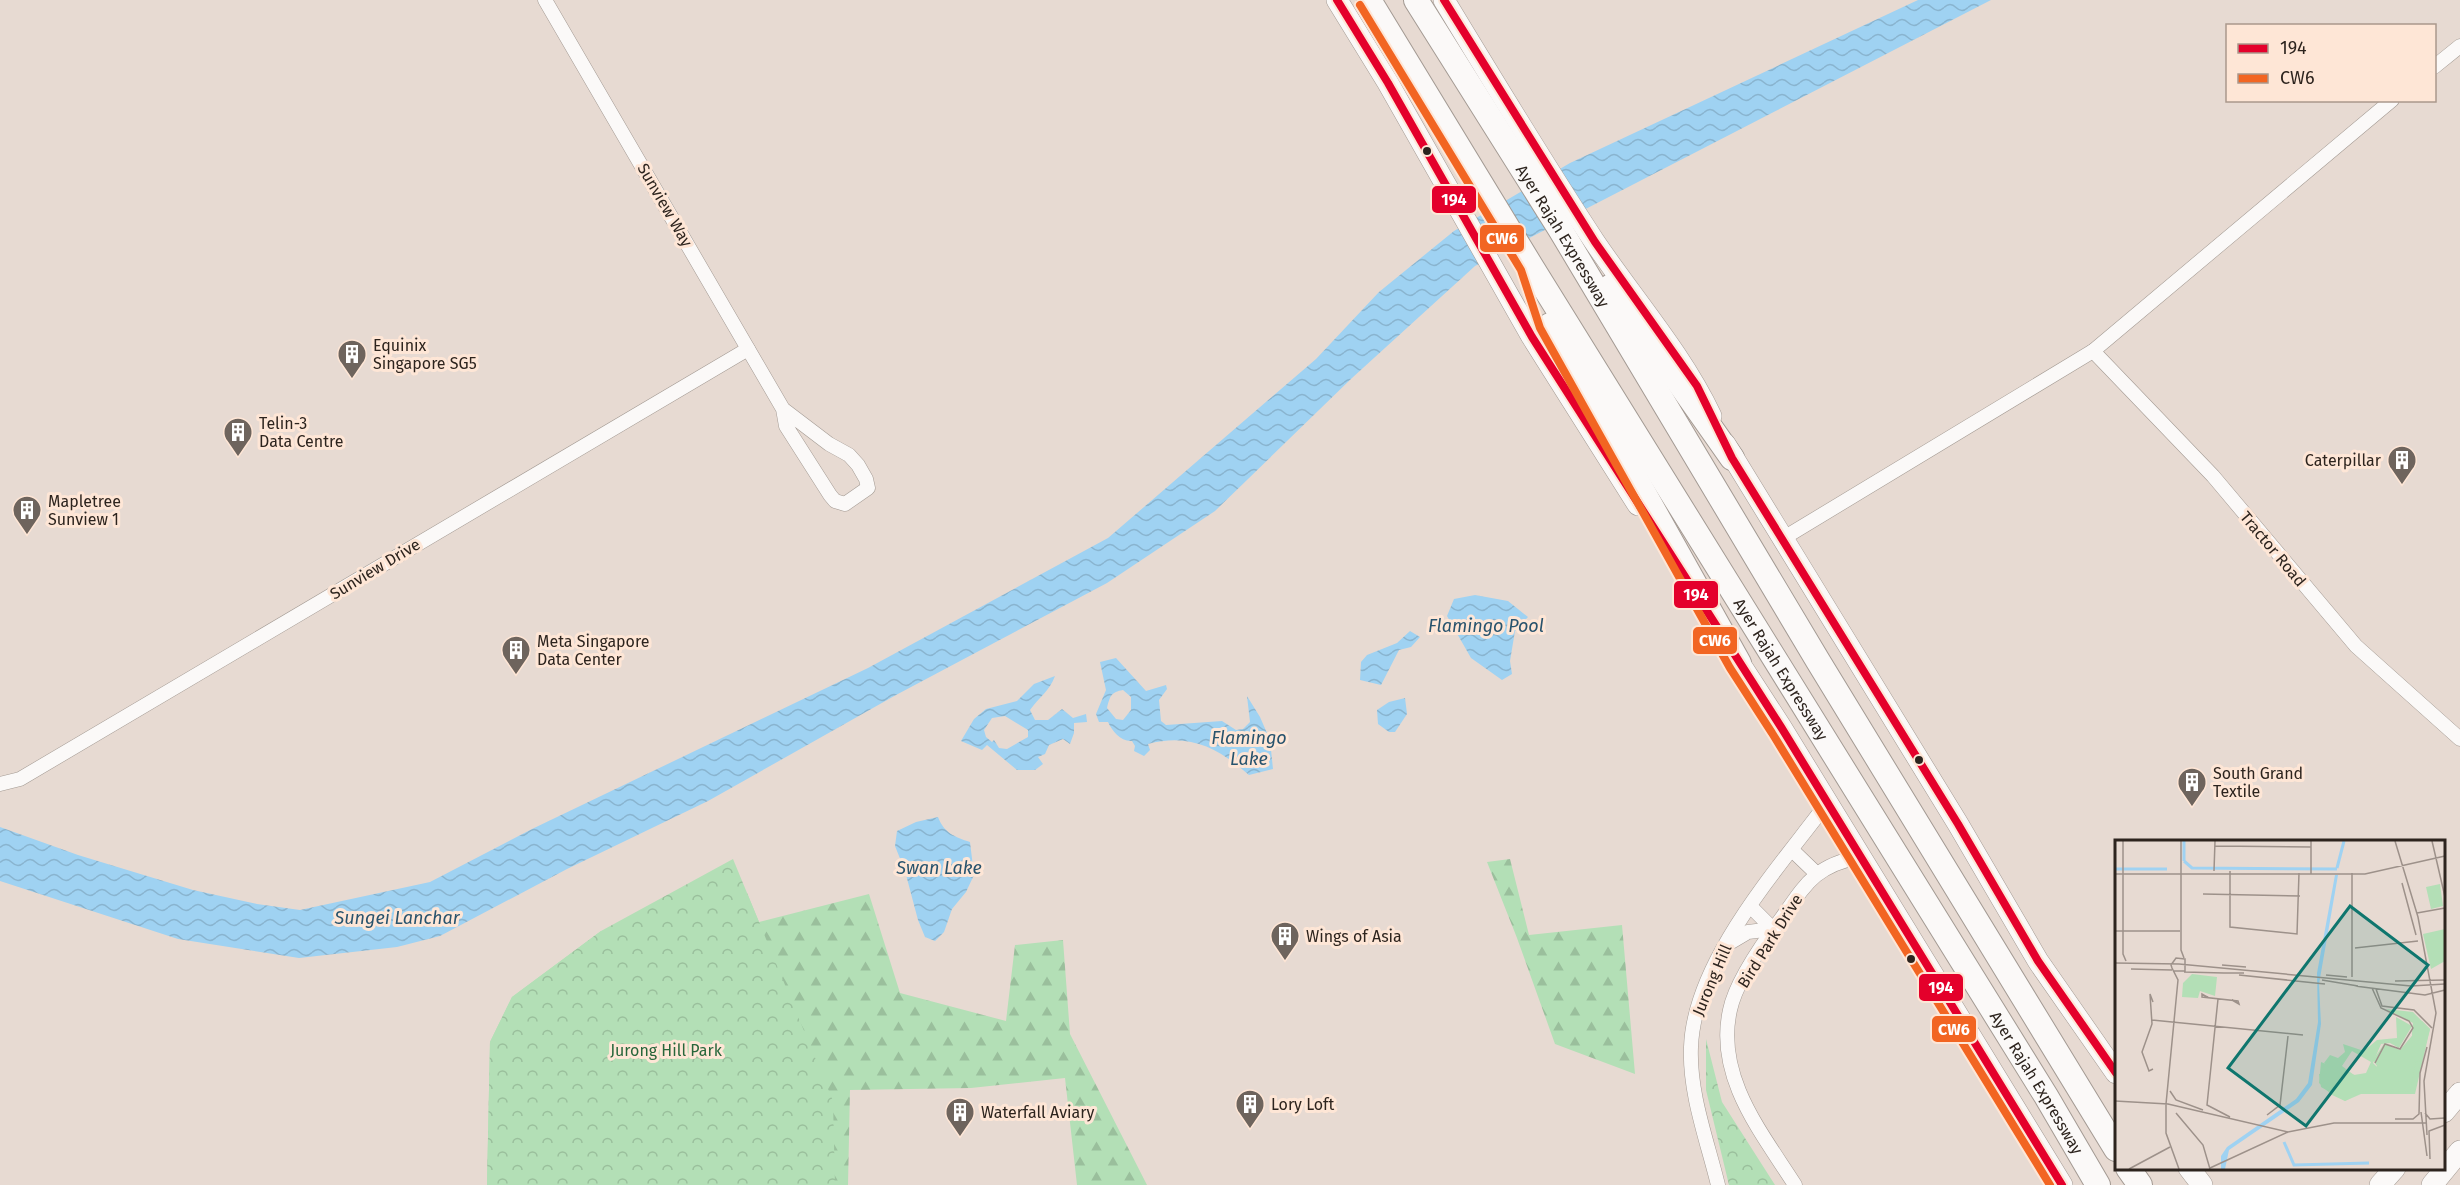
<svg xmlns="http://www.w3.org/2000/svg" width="2460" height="1185" font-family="'Fira Sans',sans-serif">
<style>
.forest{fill:url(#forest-firs)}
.park{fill:url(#park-crowns)}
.water{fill:url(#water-waves);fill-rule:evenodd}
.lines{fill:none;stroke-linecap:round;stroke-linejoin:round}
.street-casing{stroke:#a39a93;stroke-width:15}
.primary-casing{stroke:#a39a93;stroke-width:22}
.highway-casing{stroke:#a39a93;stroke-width:26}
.street{stroke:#fbf9f8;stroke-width:14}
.primary{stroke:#fbf9f8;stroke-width:21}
.highway{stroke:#fbf9f8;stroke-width:24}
.bus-1-casing{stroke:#fee6d6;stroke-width:12}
.bus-2-casing{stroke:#fee6d6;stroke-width:12}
.bus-1{stroke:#e4002b;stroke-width:8}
.bus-2{stroke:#f26522;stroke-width:8}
.bus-dot{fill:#2d241e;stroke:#fee6d6;stroke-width:2}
.labels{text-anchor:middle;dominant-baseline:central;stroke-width:6;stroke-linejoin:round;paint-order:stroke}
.street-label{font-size:16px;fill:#2d241e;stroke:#fee6d6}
.poi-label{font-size:16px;fill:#2d241e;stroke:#fee6d6;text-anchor:start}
.park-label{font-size:16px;fill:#27663a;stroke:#fee6d6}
.water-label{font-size:18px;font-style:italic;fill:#28536d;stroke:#fee6d6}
.inset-river{fill:none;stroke:#9fd2f2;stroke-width:3}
.inset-road{fill:none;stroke:#9d918a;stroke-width:1.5}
.view{fill:#0f766e;fill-opacity:0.15;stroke:#0f766e;stroke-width:3}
.inset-edge{fill:none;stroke:#2d241e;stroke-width:3}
.line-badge{stroke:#fee6d6;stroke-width:2}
.badge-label{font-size:16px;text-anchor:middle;font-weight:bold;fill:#fff}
</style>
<defs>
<pattern id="forest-firs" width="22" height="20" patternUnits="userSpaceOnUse" patternTransform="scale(1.5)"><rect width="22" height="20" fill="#b3dfb6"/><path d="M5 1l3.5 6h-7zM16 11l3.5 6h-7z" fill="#9abf9c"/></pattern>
<pattern id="park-crowns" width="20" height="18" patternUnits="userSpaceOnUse" patternTransform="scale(1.5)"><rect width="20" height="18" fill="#b3dfb6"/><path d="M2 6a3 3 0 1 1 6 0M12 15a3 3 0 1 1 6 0" fill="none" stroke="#9abf9c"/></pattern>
<pattern id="water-waves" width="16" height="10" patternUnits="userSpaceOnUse" patternTransform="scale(1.5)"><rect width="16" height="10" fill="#9fd2f2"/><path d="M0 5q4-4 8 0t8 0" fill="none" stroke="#89b4cf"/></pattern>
</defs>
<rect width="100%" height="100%" fill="#e7dad2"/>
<g class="forest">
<polygon points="1510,859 1529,935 1622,925 1635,1074 1555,1044 1517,938 1487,862"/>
<polygon points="747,893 759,922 869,894 900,993 1006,1021 1015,945 1063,940 1070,1034 1147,1185 1077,1185 1065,1078 971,1088 850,1090 848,1185 487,1185 490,1042 512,997 601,931 715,1092"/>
</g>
<g class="park">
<polygon points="733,859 833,1101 835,1185 487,1185 490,1042 512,997 601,931"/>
<polygon points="1706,1039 1722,1102 1775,1185 1729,1185 1706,1090"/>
</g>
<g class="water">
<polygon points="1918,0 1991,0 1475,266 1352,378 1215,511 1107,583 896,695 708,801 567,869 440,936 397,947 299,958 178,939 0,881 0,827 78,855 193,890 257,904 300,910 430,882 532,829 868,668 1108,538 1316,359 1379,292 1454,231 1570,163"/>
<polygon points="1475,595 1508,601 1528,617 1515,631 1510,661 1512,674 1502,680 1471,658 1447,616 1454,599"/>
<polygon points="1410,631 1420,637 1411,647 1399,650 1381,685 1360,680 1361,662 1367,655 1397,643"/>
<path d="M1116 658 1146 691 1166 685 1167 689 1159 700 1161 721 1166 725 1222 721 1236 730 1243 729 1250 722 1247 696 1260 717 1270 740 1273 769 1249 775C1218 748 1190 733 1148 744L1150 750 1144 756 1134 751 1135 746 1132 741C1121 742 1112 731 1108 722H1099L1096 714 1106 690 1100 662ZM1123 690 1131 697V710L1123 720 1116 719 1107 708C1110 696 1111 692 1123 690Z"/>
<path d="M1055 676C1049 692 1040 696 1030 710L1035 720H1048L1062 709 1073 718 1086 714 1087 722 1074 723V733L1070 744 1063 739 1049 745 1045 754 1038 757 1043 764 1035 770H1017L987 745 982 750 961 741 974 719 986 709 1017 701 1034 684ZM1005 716 1028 730V737L1007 749 999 748 994 740 992 742 986 737 984 730 992 718Z"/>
<polygon points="1405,698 1407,714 1395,732 1389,732 1378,724 1377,710 1389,702"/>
<path d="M938 817C944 833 955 837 970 842L974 875 966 892 952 909 944 932 935 941 925 937 918 920 905 871 895 846 897 831 916 822Z"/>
</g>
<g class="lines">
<g class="street-casing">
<g id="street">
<polyline points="545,0 783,409 786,426 830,495 835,501 845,504 868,488 866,479 858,465 849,455 829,444 783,409"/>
<polyline points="2434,67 2460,46"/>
<polyline points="2093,351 2213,476 2356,646 2460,739"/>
<polyline points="1782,539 2093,351 2392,100"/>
<polyline points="0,784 20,779 748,349"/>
<polyline points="1792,850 1816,873"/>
<polyline points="1750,906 1773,929"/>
<polyline points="1726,945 1748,932 1773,929"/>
<path d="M1718 1185C1707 1140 1689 1093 1691 1047 1694 961 1778 869 1827 803"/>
<path d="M1795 1185C1762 1133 1715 1077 1730 1010 1736 981 1763 943 1781 919 1805 885 1815 865 1860 857"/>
</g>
</g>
<g class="primary-casing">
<g id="primary">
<polyline points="1337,0 1388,83 1532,337 1638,505"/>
<path d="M1444 0C1493 81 1542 162 1594 241 1633 299 1681 353 1711 416"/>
<polyline points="1725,444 1958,824 2038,961 2116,1073"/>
<polyline points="1731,650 1781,727 2062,1185"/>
<polyline points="2444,1112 2460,1093"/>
<polyline points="2189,1168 2202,1185"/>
<polyline points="2380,1185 2395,1168"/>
<polyline points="2432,1185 2460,1151"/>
</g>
</g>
<g class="highway-casing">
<g id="highway">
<path id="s1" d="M1369 0 1531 266 2046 1096 2098 1185"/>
<path id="s2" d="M1416 0 1560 229 1818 661 2116 1149"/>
<polyline points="1611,286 1732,458"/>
<polyline points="1550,325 1739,663"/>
<polyline points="2128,1168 2140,1185"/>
</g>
</g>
<use href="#street" class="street"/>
<use href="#primary" class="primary"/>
<use href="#highway" class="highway"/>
<g class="bus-1-casing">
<g id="bus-1">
<polyline points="1337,0 1388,83 1532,337 1781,727 2062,1185"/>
<polyline points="1444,0 1595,242 1697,386 1732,458 1958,824 2038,961 2116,1073"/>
</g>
</g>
<g class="bus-2-casing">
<polyline id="bus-2" points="1360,5 1521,270 1540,328 1730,668 1772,733 2050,1185"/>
</g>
<use href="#bus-1" class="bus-1"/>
<use href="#bus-2" class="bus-2"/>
</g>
<defs>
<g id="building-pin" transform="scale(1.5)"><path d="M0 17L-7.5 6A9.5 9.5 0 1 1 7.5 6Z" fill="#6e645d" stroke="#fee6d6"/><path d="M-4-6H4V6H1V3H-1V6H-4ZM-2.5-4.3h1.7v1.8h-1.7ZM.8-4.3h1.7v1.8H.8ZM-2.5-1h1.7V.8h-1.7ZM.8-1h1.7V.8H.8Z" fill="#fff"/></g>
</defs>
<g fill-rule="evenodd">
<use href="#building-pin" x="352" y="354"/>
<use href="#building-pin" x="238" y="432"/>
<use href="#building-pin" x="2402" y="460"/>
<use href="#building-pin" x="27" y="510"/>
<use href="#building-pin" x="516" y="650"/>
<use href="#building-pin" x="2192" y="782"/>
<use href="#building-pin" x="1285" y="936"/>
<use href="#building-pin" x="1250" y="1104"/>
<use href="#building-pin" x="960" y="1112"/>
</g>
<g class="bus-dot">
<circle cx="1427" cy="151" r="5"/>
<circle cx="1919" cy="760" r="5"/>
<circle cx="1911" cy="959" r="5"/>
</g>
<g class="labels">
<g class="street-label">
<text transform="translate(665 205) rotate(60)">Sunview Way</text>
<text stroke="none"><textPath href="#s2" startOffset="278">Ayer Rajah Expressway</textPath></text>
<text transform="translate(2273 549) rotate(50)">Tractor Road</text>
<text transform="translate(375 569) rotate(-31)">Sunview Drive</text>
<text stroke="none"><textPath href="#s1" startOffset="786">Ayer Rajah Expressway</textPath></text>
<text transform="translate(1770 941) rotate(-58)">Bird Park Drive</text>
<text transform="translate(1712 980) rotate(-67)">Jurong Hill</text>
<text stroke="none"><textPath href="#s1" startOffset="1272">Ayer Rajah Expressway</textPath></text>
</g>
<g class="poi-label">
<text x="373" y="345">Equinix<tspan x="373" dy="18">Singapore SG5</tspan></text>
<text x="259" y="423">Telin-3<tspan x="259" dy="18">Data Centre</tspan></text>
<text x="2381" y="460" text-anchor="end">Caterpillar</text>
<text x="48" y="501">Mapletree<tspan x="48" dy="18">Sunview 1</tspan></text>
<text x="537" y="641">Meta Singapore<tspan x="537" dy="18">Data Center</tspan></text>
<text x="2213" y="773">South Grand<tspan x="2213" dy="18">Textile</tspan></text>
<text x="1306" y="936">Wings of Asia</text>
<text x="1271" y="1104">Lory Loft</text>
<text x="981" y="1112">Waterfall Aviary</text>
</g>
<g class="park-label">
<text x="666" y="1050">Jurong Hill Park</text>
</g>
<g class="water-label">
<text x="1486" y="626">Flamingo Pool</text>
<text x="1249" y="738">Flamingo<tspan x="1249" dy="21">Lake</tspan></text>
<text x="939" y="868">Swan Lake</text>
<text x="397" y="918">Sungei Lanchar</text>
</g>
</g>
<g transform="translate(2115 840)">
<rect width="330" height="330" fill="#e7dad2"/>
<path d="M325 44 328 66 316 69 311 47ZM330 89V121L316 129 308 94ZM77 134 102 137 100 156 85 151 83 158 67 157 68 143Z" fill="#b3dfb6"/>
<path d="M281 177 297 186 284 208 275 203 266 204 258 223 262 227 273 225 297 196 298 183 307 181 315 189 300 254H246L230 261 206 247 204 234 228 235 209 223 215 215 223 218 230 212 228 204 249 211 262 200 282 198ZM237 211 256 222 251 233 239 235 227 226Z" fill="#b3dfb6" fill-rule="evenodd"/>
<path d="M271 169 298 172 315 189 306 222 301 221 295 251 246 252 230 261 217 255 204 243 206 222 250 239 262 226 258 220 269 204 285 210 297 196 298 183Z" fill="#b3dfb6"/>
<path d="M220 35H223L204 144 206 184 197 245 184 262 114 310 110 329H106V316L112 307 181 259 193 243 203 182 202 133Z" fill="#9fd2f2"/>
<path class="inset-river" d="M69 1V21M69 21 77 28 222 29M222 28 229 1M0 29H52M169 302 179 325 254 323"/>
<path class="inset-road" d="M8 1V114L11 121M66 1V110L69 118M196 1V34M280 1 303 77 321 173 309 241 312 295M317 1 330 57M100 6 196 7M99 31 100 1M115 31V87L182 94 184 33M0 34H250L330 16M287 43 301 95M88 54 185 56M302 73 330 68M0 91H65M240 108 303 101M0 123 64 124 296 146 330 144M107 125 131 127M16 129 57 130M69 132 109 133M107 133H129M124 135 210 144M211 135 232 137M237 137V33M207 140 243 146M280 141 330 140M240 146 310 155 330 150M257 148 266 168 294 181 298 188 285 209 270 204 260 223M261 149 267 166 299 170 317 188M94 158 87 154V157L123 161 124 164 117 160M103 159 92 265 115 277M38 162 35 154 37 184 27 212 34 231 38 229M37 180 188 195M55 251 61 260 88 270M0 261 53 264 173 292 219 283H311M51 264V293L64 329M51 264 63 140 57 128 56 125 61 118 70 119V131H59M306 272 312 316M61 273 88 305 95 329M310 273 315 279 330 278M152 275 165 265 173 196M280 279H298L304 274 305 233 312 207M315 319 314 291 330 285M95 328 173 292M14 329 55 307"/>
<path class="view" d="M235 66 313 125 191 286 113 228Z"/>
<rect width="330" height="330" class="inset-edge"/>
</g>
<g class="line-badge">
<rect x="1431" y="185" width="46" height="29" rx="6" fill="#e4002b"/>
<rect x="1479" y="224" width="46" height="29" rx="6" fill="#f26522"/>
<rect x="1673" y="580" width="46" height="29" rx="6" fill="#e4002b"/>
<rect x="1692" y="626" width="46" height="29" rx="6" fill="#f26522"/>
<rect x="1918" y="973" width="46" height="29" rx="6" fill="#e4002b"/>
<rect x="1931" y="1015" width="46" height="28" rx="6" fill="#f26522"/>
</g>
<g class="badge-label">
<text x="1454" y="205">194</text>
<text x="1502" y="244">CW6</text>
<text x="1696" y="600">194</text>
<text x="1715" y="646">CW6</text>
<text x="1941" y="993">194</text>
<text x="1954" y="1035">CW6</text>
</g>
<rect x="2226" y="24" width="210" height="78" fill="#fee6d6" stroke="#aa988c" stroke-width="1.5"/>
<rect x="2238" y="44" width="30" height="9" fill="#e4002b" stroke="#aa988c" stroke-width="1.5"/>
<text x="2280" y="54" font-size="18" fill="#2d241e">194</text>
<rect x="2238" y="74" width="30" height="9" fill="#f26522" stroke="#aa988c" stroke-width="1.5"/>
<text x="2280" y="84" font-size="18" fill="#2d241e">CW6</text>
</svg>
